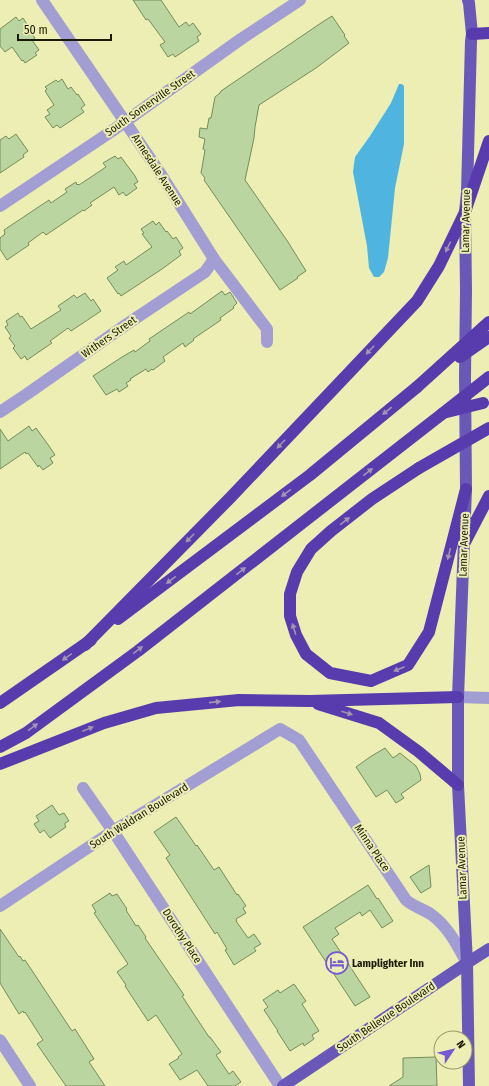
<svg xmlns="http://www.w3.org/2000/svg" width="489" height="1086" font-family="'Fira Sans Condensed',sans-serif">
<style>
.water{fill:#4fb5e0}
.building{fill:#bbd5a0;stroke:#758c5b}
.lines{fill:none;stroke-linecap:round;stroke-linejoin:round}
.street{stroke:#a29dd2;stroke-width:12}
.primary{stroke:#6a58b9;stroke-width:12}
.highway{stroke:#583cae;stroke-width:12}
.highway-bridge{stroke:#583cae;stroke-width:12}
.oneway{fill:#a295b0}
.labels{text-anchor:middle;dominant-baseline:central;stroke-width:4;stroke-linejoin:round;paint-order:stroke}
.street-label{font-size:11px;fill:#1a1a04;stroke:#edeeb3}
.poi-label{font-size:11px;font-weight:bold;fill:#1a1a04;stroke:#edeeb3;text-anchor:start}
</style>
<rect width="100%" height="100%" fill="#edeeb3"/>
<polygon class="water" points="399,84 402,84 404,86 404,144 395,188 388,258 384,272 379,277 374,277 369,268 367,246 353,172 355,157 370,136 391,103"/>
<g class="building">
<polygon points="133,0 161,0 179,27 186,22 189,26 193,23 201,34 197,37 199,41 175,57 173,54 168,57 160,45 165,42 148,19 146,20"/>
<polygon points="332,16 345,35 344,36 349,43 316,68 259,105 255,127 254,138 245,180 288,242 306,271 297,277 298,278 280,290 204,180 205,178 201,173 204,156 205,150 203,149 205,139 199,137 200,128 207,129 209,118 211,118 212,113 215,97 220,93 221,91 321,23"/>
<polygon points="16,17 19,21 23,18 31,30 29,30 35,38 32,40 39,50 35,53 37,55 25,63 23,60 22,61 12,47 5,52 0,46 0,29"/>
<polygon points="62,79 68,89 71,87 77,95 78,94 85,105 81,108 84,112 60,128 57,125 53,128 45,117 50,114 47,110 54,105 45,91 47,89 45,87 56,80 58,82"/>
<polygon points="16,134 28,151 23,155 24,157 0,173 0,140 6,136 9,139"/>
<polygon points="115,156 118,159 121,157 135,176 138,182 134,184 137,188 126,196 123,192 119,195 114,187 90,203 92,205 84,211 83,210 46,235 43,232 28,243 29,245 7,260 0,249 0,238 5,234 4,234 5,233 4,230 49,200 51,203 67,192 65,189 76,182 77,185 78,184 79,185 106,167 103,163"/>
<polygon points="153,221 156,225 159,222 166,232 167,231 173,239 176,237 183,248 179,251 181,255 162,269 121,296 119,293 118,294 107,278 118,270 115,267 124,261 126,265 152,247 142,234 144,233 141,229"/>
<polygon points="222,291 225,295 230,292 237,303 233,307 234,308 220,318 221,320 193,339 194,340 185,347 183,343 163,357 165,361 153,370 152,369 148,372 146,369 130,379 131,380 126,383 128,386 119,392 117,389 106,395 93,376 122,357 134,350 135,352 150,341 149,339 189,312 190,314"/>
<polygon points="85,293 91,301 93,299 101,311 71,331 68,328 50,341 52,343 27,360 25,356 21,359 13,348 15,346 9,338 11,336 5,327 8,325 6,321 18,313 20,317 22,316 31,329 61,310 58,306 74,295 77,298"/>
<polygon points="29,426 32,431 36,428 49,446 55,455 50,458 53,463 43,470 39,465 38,467 28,453 26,454 25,452 0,469 0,429 8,441"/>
<polygon points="385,748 393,758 400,753 416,766 420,774 421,780 401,794 404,798 396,803 387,790 376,797 356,767 370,757"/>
<polygon points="52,805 59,815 64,813 69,821 65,823 65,825 66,827 50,838 44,830 40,833 34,824 39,821 36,816"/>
<polygon points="176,817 192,840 196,846 197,845 214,870 219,867 237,895 238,894 246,906 243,908 246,913 236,919 237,921 236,921 248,938 254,934 261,944 254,948 256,951 234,965 225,950 227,949 217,932 215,934 166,858 170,855 154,832"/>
<polygon points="429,865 431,887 421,893 410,877"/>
<polygon points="368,885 377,899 378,898 393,921 382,928 370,910 362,916 360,912 335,928 339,934 332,939 370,997 355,1006 303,927"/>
<polygon points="110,893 112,896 117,894 127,909 126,910 136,926 138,925 146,937 145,938 184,995 182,996 209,1037 210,1037 221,1052 216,1055 229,1074 233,1071 241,1082 235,1086 208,1086 197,1070 180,1080 169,1064 179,1058 178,1057 182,1054 156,1015 148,1021 125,986 126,985 117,972 128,964 94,913 96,912 92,905"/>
<polygon points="0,929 19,957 20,956 23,961 25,960 72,1031 75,1029 94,1059 89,1062 105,1086 66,1086 48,1060 37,1044 43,1040 25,1012 24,1013 23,1011 19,1014 0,983"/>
<polygon points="294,984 306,1001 302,1004 319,1031 312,1035 314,1039 304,1046 303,1043 290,1051 277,1031 278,1031 264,1010 268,1007 263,1000 278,990 280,993"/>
<polygon points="436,1057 437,1086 389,1086 403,1077 403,1058"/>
</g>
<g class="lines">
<g class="street">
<polyline points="42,0 160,173 214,259 267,329 267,342"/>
<polyline points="0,206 112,131 241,39 300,0"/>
<polyline points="0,412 27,394 127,324 205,272 214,259"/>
<polyline points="458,697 489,698"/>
<polyline points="83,788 113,831 280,1086"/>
<path d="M0 906 113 831 280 729 299 740 406 900C414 907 424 909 432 915 449 928 457 945 467 963"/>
<polyline points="0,1040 30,1086"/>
</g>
<g class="primary">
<polyline points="468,0 469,3 472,34 471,41 467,192 465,212 466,290 465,377 466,489 458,697 458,785 467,963 469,1086"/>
<polyline points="283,1086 467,963 489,949"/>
</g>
<g class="highway">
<polyline points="472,34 489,33"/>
<polyline points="419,468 372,499 331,531 311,549 297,572 290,594 290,616 296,635 306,654 330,673 371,681 408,665 429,632 466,489"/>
<polyline points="464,544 489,496"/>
<polyline points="118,619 310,475 417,387"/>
<polyline points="85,645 230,498 417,301 439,266 465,212 489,141"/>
<polyline points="0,703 91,640"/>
<polyline points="318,704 379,723 419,752 458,785"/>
<polyline points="0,747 26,733 138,651 442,414"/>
<polyline points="0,764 104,723 156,708 239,700 310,701 458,697"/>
</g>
<g class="highway-bridge">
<polyline points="460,357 489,337"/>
<polyline points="417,387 489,322"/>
<polyline points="447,412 483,403"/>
<polyline points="442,414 489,377"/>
<polyline points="419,468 489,428"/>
</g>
</g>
<defs><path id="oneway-solid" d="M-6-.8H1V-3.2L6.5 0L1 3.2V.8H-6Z"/></defs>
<g class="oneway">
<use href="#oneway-solid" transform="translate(448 247) rotate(116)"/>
<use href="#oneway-solid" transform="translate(370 350) rotate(134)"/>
<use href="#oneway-solid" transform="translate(387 411) rotate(141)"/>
<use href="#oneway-solid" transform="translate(281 444) rotate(134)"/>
<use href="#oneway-solid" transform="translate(368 472) rotate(-38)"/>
<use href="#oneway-solid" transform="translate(286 493) rotate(143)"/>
<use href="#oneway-solid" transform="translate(345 521) rotate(-38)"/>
<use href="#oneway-solid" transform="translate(190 538) rotate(135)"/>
<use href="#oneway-solid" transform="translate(449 554) rotate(104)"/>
<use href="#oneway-solid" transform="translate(241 571) rotate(-38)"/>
<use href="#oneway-solid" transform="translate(171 580) rotate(143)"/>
<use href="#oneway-solid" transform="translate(294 629) rotate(-107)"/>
<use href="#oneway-solid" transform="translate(138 650) rotate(-37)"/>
<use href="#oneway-solid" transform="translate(67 657) rotate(145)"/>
<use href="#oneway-solid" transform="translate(399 669) rotate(157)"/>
<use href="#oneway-solid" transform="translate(215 702) rotate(-6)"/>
<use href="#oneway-solid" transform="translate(347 713) rotate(18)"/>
<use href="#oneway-solid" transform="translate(33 727) rotate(-36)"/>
<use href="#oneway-solid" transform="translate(88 729) rotate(-22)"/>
</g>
<defs>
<g id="hotel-ring" transform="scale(1.15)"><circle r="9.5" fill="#edeeb3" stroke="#7359d3" stroke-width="1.5"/><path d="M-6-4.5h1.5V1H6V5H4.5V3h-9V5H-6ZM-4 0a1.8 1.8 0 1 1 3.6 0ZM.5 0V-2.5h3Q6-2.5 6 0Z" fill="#7359d3"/></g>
</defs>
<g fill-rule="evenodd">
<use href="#hotel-ring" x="337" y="963"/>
</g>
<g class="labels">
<g class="street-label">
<text transform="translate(150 103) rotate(-35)">South Somerville Street</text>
<text transform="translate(157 170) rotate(57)">Annesdale Avenue</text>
<text transform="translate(466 221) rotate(-89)">Lamar Avenue</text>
<text transform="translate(109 337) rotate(-35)">Withers Street</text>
<text transform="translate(464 545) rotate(-88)">Lamar Avenue</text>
<text transform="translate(139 816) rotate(-32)">South Waldran Boulevard</text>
<text transform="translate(372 848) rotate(56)">Minna Place</text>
<text transform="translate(462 868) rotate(-92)">Lamar Avenue</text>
<text transform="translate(182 936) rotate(57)">Dorothy Place</text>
<text transform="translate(386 1017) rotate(-34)">South Bellevue Boulevard</text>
</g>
<g class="poi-label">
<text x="352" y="963">Lamplighter Inn</text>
</g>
</g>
<g transform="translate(453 1050) rotate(55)"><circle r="19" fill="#edeeb3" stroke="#99996d"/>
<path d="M0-3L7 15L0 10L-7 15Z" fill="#7359d3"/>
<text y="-6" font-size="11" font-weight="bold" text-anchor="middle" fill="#1a1a04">N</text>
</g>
<path d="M18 34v6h93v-6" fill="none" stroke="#1a1a04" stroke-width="2"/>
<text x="24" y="34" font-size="12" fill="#1a1a04" stroke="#edeeb3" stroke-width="3" paint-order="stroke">50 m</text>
</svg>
